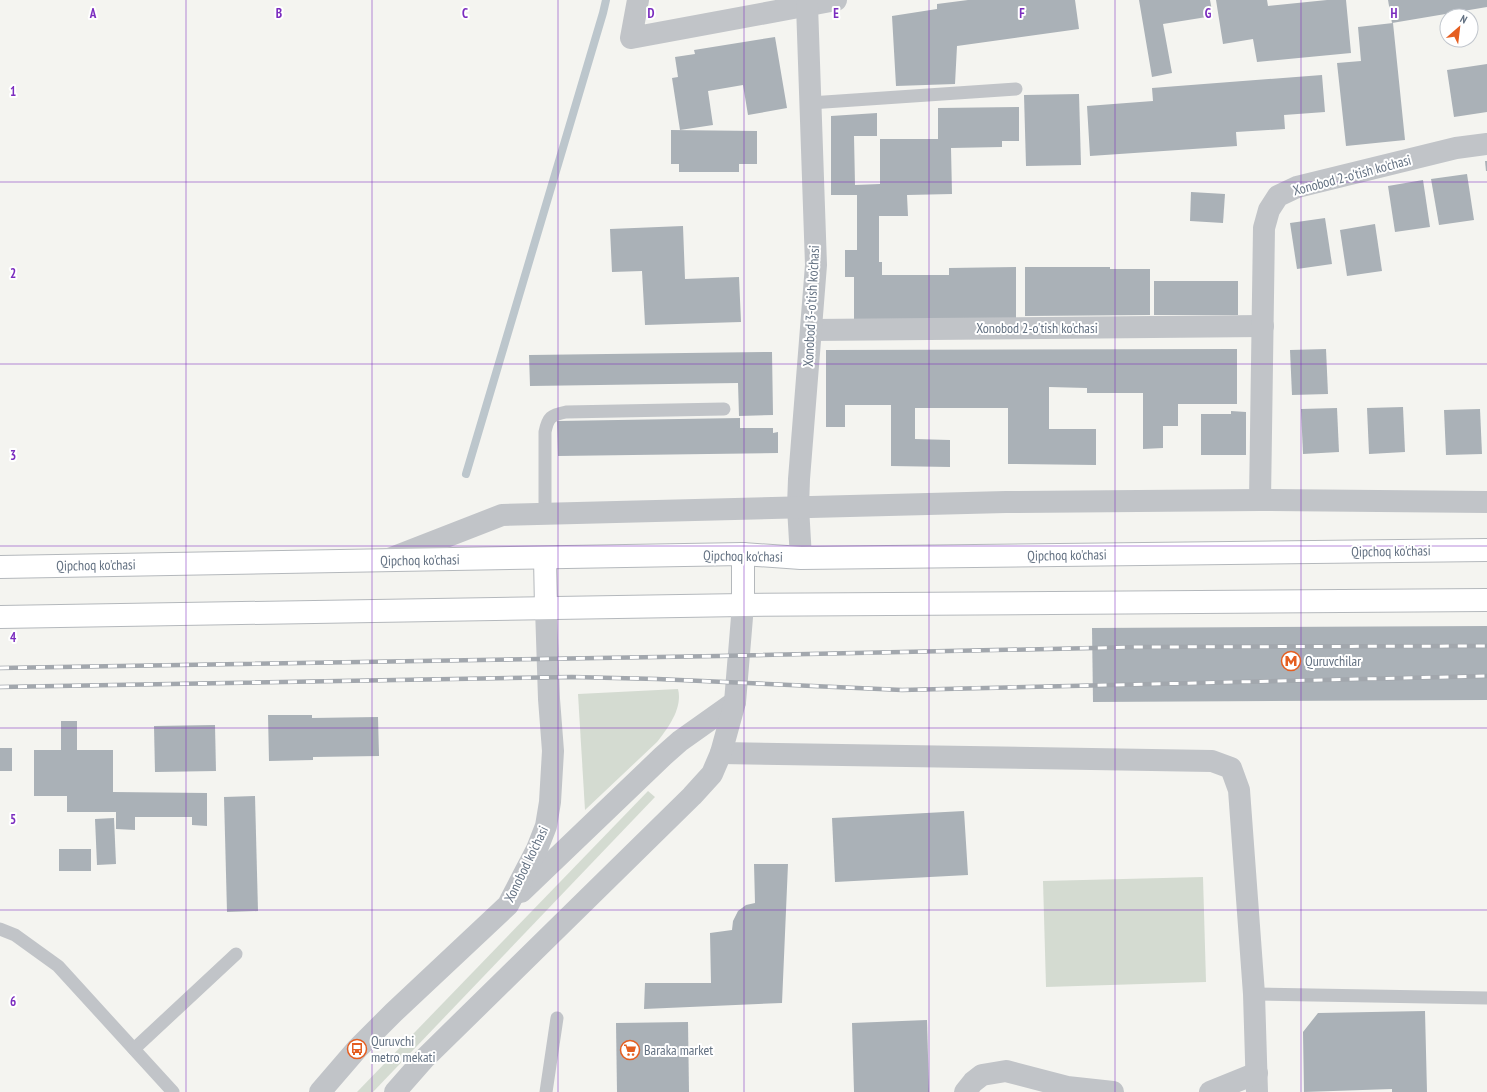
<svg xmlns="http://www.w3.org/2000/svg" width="1487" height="1092" font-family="'PT Sans Narrow',sans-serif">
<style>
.green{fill:#d4dbd1}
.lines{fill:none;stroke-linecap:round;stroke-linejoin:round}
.stream{stroke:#bcc6cc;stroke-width:8}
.building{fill:#aab1b7}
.primary-casing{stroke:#b4b8bc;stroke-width:24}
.service{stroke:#c1c4c8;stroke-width:13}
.minor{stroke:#c1c4c8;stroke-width:22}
.tertiary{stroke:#c1c4c8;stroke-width:22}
.primary{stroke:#fff;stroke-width:22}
.rail-casing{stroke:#a2a7ad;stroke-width:4.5}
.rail{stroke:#fff;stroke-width:3;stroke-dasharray:9;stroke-linecap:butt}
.grid{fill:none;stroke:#7b2cbf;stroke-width:1;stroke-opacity:0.55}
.labels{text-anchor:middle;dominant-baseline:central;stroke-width:4;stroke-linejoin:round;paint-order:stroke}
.street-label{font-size:14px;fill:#637182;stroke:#fff}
.poi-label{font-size:14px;fill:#637182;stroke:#fff;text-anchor:start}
.grid-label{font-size:13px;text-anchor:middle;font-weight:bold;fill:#7b2cbf;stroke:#fff;stroke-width:4;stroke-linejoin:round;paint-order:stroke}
</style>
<rect width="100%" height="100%" fill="#f4f4f0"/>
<g class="green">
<path d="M678 689C683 708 668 728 657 742L585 810 578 694Z"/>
<polygon points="648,791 655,797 373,1092 357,1092"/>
<polygon points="1203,877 1206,982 1046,987 1043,881"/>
</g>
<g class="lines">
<polyline class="stream" points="466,474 603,13 606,0"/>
</g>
<g class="building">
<polygon points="968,0 1075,0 1079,29 957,46 955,84 896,86 892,16 937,9 937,4"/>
<polygon points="1139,0 1210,0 1213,16 1163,24 1172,73 1152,77"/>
<polygon points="1216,0 1267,0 1268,6 1327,0 1346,0 1351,53 1257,62 1253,39 1223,44"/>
<polygon points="1388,0 1487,0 1487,7 1392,23"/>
<polygon points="1393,23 1405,140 1346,146 1337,63 1361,61 1358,27"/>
<polygon points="775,37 787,108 748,115 743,85 708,91 713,125 680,130 672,78 678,77 675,57 695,54 694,50"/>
<polygon points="1487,64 1487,112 1454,117 1447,70"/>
<polygon points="1322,75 1325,112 1284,115 1285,129 1236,132 1237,146 1090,156 1087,106 1153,101 1152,88"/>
<polygon points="1079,94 1081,165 1026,166 1024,95"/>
<polygon points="1019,107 1019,141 1002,141 1002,147 951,148 952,194 907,195 908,216 879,216 879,262 882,262 882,275 949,275 949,268 1016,267 1016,319 854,319 854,277 845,277 845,250 857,250 857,195 831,195 831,116 877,113 877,136 854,136 855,185 880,184 880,139 938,139 938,108"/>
<polygon points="671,130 757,131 757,164 739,164 739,172 679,172 679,164 671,164"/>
<polygon points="1485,161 1487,161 1487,171 1486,171"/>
<polygon points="1467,174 1474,220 1439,225 1431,179"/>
<polygon points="1423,180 1430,227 1395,232 1388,186"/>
<polygon points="1191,192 1225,194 1223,223 1190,221"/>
<polygon points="1325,218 1332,264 1297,269 1290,223"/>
<polygon points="1375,224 1382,271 1347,276 1340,230"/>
<polygon points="683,226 685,279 739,277 741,322 645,325 642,271 612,272 610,229"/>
<polygon points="1025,267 1110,267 1110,269 1150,269 1150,315 1025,316"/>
<rect x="1154" y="281" width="84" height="34"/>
<polygon points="1237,349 1237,404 1178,404 1178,426 1163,426 1163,448 1143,449 1143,393 1087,393 1087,388 1049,387 1049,429 1096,429 1096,465 1008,464 1008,408 915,408 915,439 950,440 950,467 891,466 891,405 845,405 845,427 826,427 826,350"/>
<polygon points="1326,349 1328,394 1292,395 1290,350"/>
<polygon points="772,352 773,415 739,416 738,383 530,386 529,355"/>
<polygon points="1403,407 1405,452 1369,454 1367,408"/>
<polygon points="1337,408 1339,452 1303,454 1301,409"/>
<polygon points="1480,409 1482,454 1446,455 1444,410"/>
<polygon points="1231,411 1246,412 1246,455 1201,455 1201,414 1231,414"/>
<polygon points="740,418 740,428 773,428 773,433 778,432 778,453 558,456 557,421"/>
<polygon points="1487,626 1487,700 1093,702 1092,628"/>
<polygon points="268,715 312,715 312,718 378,717 379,756 313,757 313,760 269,761"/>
<polygon points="61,721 77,721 77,750 113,750 113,792 207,793 207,826 192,825 192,817 135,817 135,830 116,829 116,812 67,812 67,796 34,796 34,750 61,750"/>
<polygon points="215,725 216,771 155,772 154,726"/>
<rect x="0" y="748" width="12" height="23"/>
<polygon points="255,796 258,911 227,912 224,797"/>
<polygon points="964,811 968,875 835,882 832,818"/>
<polygon points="114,818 116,864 97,865 95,819"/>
<rect x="59" y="849" width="32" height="22"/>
<polygon points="754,864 788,864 782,1003 644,1009 645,983 711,983 710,933 732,930 733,921 738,911 746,905 755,903"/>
<polygon points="1425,1011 1427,1092 1392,1092 1392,1089 1304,1092 1303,1032 1318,1013"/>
<polygon points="927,1020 929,1092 854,1092 852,1023"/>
<polygon points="688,1022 689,1092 617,1092 616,1023"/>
</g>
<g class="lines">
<g class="primary-casing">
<g id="primary">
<polyline points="743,554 743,605"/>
<polyline points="545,558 546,608"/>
<polyline points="0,567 743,554 801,558 1487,550"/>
<polyline points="0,617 743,605 1487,600"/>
</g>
</g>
<g class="service">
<polyline points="810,103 1016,89"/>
<path d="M545 513V432C548 417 551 415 566 412L724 409"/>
<polyline points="0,929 15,935 58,966 173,1092"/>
<polyline points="1254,994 1487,998"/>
<polyline points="134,1049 236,954"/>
<polyline points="546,1092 557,1018"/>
</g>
<g class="minor">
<polyline points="638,0 631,38 836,0"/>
<polyline points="811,330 1263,326"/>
<polyline points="1260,500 1264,228 1269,210 1278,196 1297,187 1456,148 1487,144"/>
<polyline points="801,558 798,507 799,479 816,265 807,5"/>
<polyline points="389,559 502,515 1006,502 1260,500 1487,502"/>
<polyline points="721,753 1212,761 1231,768 1239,790 1254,994 1257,1092"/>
<polyline points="965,1092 973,1082 982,1075 1006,1071 1067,1087 1113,1092"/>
<polyline points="1210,1092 1257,1073"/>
</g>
<g class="tertiary">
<polyline points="521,892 663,756 680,741 735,702"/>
<polyline points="320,1092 357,1049 394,1012 508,905 537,849 546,826 550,802 553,751 549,699 546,608"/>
<polyline points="395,1092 424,1059 692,796 712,774 721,753 735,702 743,605"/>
</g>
<use href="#primary" class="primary"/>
<g class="rail-casing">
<g id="rail">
<polyline points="0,668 719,656 1139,647 1487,646"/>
<polyline points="0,687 572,677 657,679 902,690 1487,676"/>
</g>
</g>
<use href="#rail" class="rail"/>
</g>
<path class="grid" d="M186 0V1092M372 0V1092M558 0V1092M744 0V1092M929 0V1092M1115 0V1092M1301 0V1092M0 182H1487M0 364H1487M0 546H1487M0 728H1487M0 910H1487"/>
<defs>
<g id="metro-ring" transform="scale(1)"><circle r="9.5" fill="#fff" stroke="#e55e20" stroke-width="1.5"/><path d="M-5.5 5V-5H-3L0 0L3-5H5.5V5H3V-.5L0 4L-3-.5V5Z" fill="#e55e20"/></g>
<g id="bus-ring" transform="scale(1)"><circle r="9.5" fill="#fff" stroke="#e55e20" stroke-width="1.5"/><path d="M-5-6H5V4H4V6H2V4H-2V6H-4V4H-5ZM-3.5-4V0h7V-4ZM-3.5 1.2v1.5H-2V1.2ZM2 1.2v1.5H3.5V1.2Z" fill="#e55e20"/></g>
<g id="supermarket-ring" transform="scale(1)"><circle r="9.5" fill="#fff" stroke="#e55e20" stroke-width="1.5"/><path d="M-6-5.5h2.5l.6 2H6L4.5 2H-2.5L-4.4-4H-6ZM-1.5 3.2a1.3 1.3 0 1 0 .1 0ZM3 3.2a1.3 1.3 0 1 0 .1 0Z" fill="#e55e20"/></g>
</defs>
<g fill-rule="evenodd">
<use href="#metro-ring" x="1291" y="661"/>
<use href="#bus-ring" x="357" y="1049"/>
<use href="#supermarket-ring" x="630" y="1050"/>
</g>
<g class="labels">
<g class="street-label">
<text transform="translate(1352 175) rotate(-15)">Xonobod 2-o'tish ko'chasi</text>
<text transform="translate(811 306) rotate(-87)">Xonobod 3-o'tish ko'chasi</text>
<text x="1037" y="328">Xonobod 2-o'tish ko'chasi</text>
<text transform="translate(1391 551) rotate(-1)">Qipchoq ko'chasi</text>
<text transform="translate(1067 555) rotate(-1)">Qipchoq ko'chasi</text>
<text transform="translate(743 556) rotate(1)">Qipchoq ko'chasi</text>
<text transform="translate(420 560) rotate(-1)">Qipchoq ko'chasi</text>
<text transform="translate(96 565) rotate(-1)">Qipchoq ko'chasi</text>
<text transform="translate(526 864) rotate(-64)">Xonobod ko'chasi</text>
</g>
<g class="poi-label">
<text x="1305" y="661">Quruvchilar</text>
<text x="371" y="1041">Quruvchi<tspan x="371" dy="16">metro mekati</tspan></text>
<text x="644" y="1050">Baraka market</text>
</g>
</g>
<g class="grid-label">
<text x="93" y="18">A</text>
<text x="279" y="18">B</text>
<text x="465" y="18">C</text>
<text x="651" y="18">D</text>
<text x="836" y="18">E</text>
<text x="1022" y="18">F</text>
<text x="1208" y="18">G</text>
<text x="1394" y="18">H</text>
<text x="13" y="96">1</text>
<text x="13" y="278">2</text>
<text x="13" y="460">3</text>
<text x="13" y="642">4</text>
<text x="13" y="824">5</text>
<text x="13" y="1006">6</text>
</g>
<g transform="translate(1459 28) rotate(28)"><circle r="19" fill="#ffffff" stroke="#c1c6cd"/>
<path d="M0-3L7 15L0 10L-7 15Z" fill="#e55e20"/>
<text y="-6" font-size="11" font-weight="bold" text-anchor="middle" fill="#637182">N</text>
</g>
</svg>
